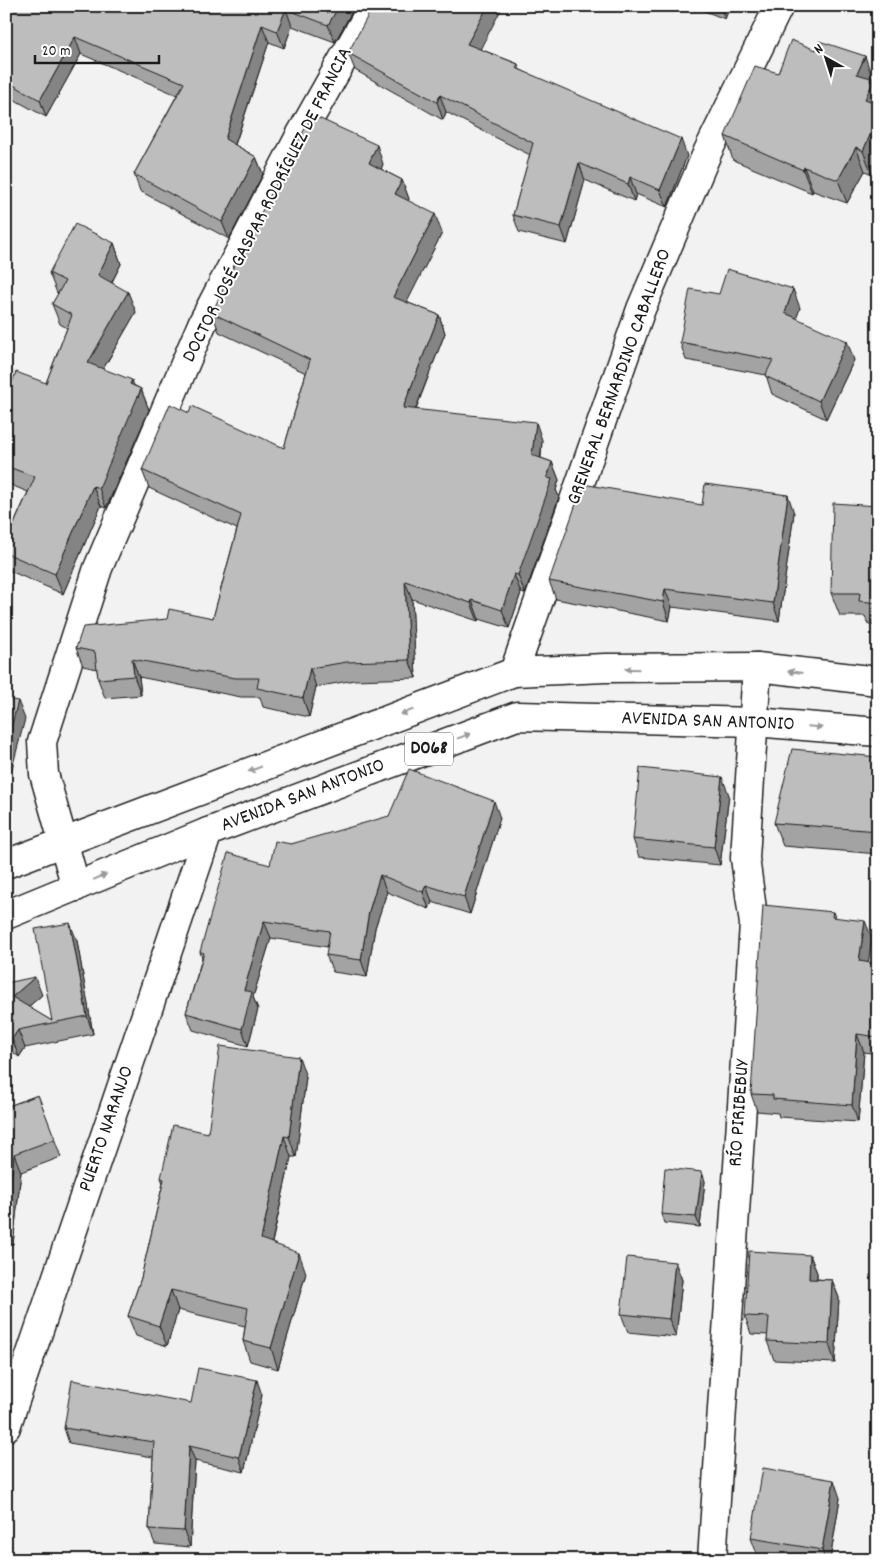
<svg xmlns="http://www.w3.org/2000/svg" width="884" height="1566" font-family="Dekko,sans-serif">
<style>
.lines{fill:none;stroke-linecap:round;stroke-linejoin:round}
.minor-casing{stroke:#1c1c1c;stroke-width:31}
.major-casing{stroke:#1c1c1c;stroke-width:31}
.minor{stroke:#fff;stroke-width:28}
.major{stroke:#fff;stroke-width:28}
.wall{fill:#a3a3a3;stroke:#1c1c1c}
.shaded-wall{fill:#848484;stroke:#1c1c1c}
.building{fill:#bdbdbd;stroke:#1c1c1c}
.oneway{fill:#999}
.labels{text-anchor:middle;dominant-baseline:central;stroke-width:4;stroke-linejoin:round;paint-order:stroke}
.shield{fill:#fff;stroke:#606060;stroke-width:1}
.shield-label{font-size:19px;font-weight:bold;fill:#1c1c1c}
.street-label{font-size:20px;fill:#1c1c1c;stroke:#fff}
</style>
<rect width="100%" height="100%" fill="#f2f2f2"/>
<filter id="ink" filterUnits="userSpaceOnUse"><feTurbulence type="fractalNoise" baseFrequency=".02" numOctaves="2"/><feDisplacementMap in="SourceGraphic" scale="10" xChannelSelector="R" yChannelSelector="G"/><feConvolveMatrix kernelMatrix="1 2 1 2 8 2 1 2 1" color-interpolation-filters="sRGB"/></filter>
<g filter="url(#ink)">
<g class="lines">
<g class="minor-casing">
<g id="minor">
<polyline points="514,672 641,309 708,151 779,6"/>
<polyline points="76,887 44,774 42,742 98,568 202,324 302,132 373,6"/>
<polyline points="6,1427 208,832"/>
<polyline points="712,1560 754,924 745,858 757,667"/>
</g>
</g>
<g class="major-casing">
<g id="major">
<polyline points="6,864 514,672 605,668 757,667 878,681"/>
<polyline points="6,915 208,832 517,716 755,722 878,732"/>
</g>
</g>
<use href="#minor" class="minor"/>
<use href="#major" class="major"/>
</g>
<g class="wall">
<polygon points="6,6 355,6 335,42 292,26 284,48 269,42 235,145 256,157 263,174 229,239 140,191 134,174 177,95 81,54 46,117 6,95"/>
<polygon points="686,6 730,6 725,19 697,8 696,11"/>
<polygon points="480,49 518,64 519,69 687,156 667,207 636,194 634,201 585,180 567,244 519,232 513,215 530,155 446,112 443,120 355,70 348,53"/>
<polygon points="778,73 873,80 872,82 873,82 878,94 878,117 872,174 865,171 847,203 813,191 812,193 733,160 725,136"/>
<polygon points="383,164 381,169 402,180 409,199 408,201 442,233 406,302 439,315 445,333 416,409 542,440 541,458 552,462 559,480 556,490 559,497 525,594 521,593 509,628 479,619 478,621 412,599 416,678 354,680 316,687 309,717 263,707 260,697 241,697 139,677 141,695 105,698 98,679 97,669 83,666 76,648 213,618 237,529 149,488 142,470 189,413 284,448 306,373 219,332 212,313"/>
<polygon points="114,243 121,264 112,282 136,312 103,369 141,389 149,410 106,508 101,506 63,594 10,571 6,561 6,542 28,492 6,483 6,398 46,383 67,328 60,324 52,304 58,294 57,293 49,273"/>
<polygon points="719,294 800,308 796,318 854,360 826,419 772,394 766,375 686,360 680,342"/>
<polygon points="702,505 794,513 779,621 672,607 669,621 556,599 549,581"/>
<polygon points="878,506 878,625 868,624 865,616 840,616 831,593"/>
<polygon points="878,757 878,854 783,846 774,823"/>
<polygon points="729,795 720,865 639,857 633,839"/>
<polygon points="500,818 470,914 432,902 429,909 387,892 375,928 367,977 333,972 326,955 328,947 271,938 253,997 258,1009 248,1046 193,1030 186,1013 202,958 200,952 270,865 291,844"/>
<polygon points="833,912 835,917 872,938 868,962 878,964 878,1054 864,1052 858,1122 779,1117 778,1113 757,1111 751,1094"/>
<polygon points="77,941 93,1034 25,1048 19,1057 6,1047 6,983 42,995 28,1007 52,1021"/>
<polygon points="306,1077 296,1157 291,1157 272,1243 306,1273 278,1369 250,1361 243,1341 245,1326 178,1310 167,1346 136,1336 128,1316 141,1278 163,1183 161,1178 208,1133"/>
<polygon points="38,1095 61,1157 21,1172 13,1244 6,1243 6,1107"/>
<polygon points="705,1181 700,1227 664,1223 661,1214"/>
<polygon points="810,1255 817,1273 817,1279 832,1280 839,1298 835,1363 774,1360 767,1341 768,1335 751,1334 745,1316"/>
<polygon points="675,1262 682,1280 676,1337 628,1332 621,1314"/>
<polygon points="262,1395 244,1472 195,1461 190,1547 155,1544 149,1529 153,1457 69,1443 64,1428 191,1403"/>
<polygon points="840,1498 830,1560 776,1560 758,1557 751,1538"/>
</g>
<g class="shaded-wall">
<polygon points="339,6 355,6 335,42 328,25"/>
<polygon points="488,6 503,6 474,61 467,44"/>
<polygon points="720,6 730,6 725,19"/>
<polygon points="286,9 292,26 284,48 277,31"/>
<polygon points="262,25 269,42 231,156 225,139"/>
<polygon points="75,37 81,54 46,117 40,100"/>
<polygon points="865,56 873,80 872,82 873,82 878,94 878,114 865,99 857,74"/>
<polygon points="440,95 446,112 443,120 437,102"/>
<polygon points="878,117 878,161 872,174 863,151"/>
<polygon points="681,139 687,156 667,207 660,190"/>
<polygon points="377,145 383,164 376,182 369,163"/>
<polygon points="856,147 865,171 847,203 838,180"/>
<polygon points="256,157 263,174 229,239 222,222"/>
<polygon points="579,163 585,180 567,244 561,227"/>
<polygon points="804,167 813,191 812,193 803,170"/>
<polygon points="630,177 636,194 634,201 628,184"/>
<polygon points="402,180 409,199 402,213 395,194"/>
<polygon points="435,214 442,233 400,316 393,297"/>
<polygon points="114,243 121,264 105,295 98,275"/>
<polygon points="793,289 800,308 792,332 785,313"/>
<polygon points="128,292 136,312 95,383 88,363"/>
<polygon points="439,315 445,333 409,426 403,408"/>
<polygon points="847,341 854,360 826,419 819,401"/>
<polygon points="132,380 138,397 141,389 149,410 106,508 99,488"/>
<polygon points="536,422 542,440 539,474 532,455"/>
<polygon points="552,462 559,480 556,490 559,497 525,594 518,575"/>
<polygon points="93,486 101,506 63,594 55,574"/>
<polygon points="788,495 794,513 779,621 773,603"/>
<polygon points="514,574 521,593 509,628 502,610"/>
<polygon points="405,581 412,599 416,678 409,660"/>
<polygon points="665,589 672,607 669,621 663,602"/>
<polygon points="472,600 479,619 478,621 471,603"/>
<polygon points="132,659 139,677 141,695 134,676"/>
<polygon points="310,668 316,687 309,717 303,698"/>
<polygon points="18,701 25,719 6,791 6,747"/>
<polygon points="722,777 729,795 720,865 714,847"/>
<polygon points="494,801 500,818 470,914 464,897"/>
<polygon points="380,875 387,892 375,928 367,977 361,960 369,911"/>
<polygon points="426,885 432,902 429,909 423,892"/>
<polygon points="264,921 271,938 253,997 258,1009 248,1046 242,1029 244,990"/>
<polygon points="865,921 872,938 866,978 859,961"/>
<polygon points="70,923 77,941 93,1034 87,1016"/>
<polygon points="35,977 42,995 19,1015 12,997"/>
<polygon points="18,1030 25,1048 19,1057 12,1039"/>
<polygon points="857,1034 864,1052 858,1122 852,1105"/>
<polygon points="299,1057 306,1077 296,1157 289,1137"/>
<polygon points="284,1136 291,1157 268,1259 261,1239"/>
<polygon points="14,1154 21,1172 13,1244 6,1224"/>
<polygon points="702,1172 705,1181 700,1227 696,1217"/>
<polygon points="299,1253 306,1273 278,1369 271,1348"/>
<polygon points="810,1255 817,1273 816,1297 809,1279"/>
<polygon points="675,1262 682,1280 676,1337 669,1319"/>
<polygon points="832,1280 839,1298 835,1363 829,1344"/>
<polygon points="171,1290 178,1310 167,1346 159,1326"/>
<polygon points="257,1380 262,1395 244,1472 239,1457"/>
<polygon points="189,1446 195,1461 190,1547 184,1531"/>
<polygon points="834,1480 840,1498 830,1560 825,1560 822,1550"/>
</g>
<g class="building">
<polygon points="6,6 339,6 328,25 286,9 277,31 262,25 225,139 256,157 222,222 134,174 184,83 75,37 40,100 6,81"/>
<polygon points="373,6 488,6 467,44 518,64 516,68 681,139 660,190 630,177 628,184 579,163 561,227 513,215 533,143 440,95 437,102 348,53"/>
<polygon points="791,40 816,50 819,41 865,56 857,74 871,78 870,81 873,82 865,99 878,104 878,117 863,151 856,147 838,180 804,167 803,170 725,136 755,66 778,73"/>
<polygon points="312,115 377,145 369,163 402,180 395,194 435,214 393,297 439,315 403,408 536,422 532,455 552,462 547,478 552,479 518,575 514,574 502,610 472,600 471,603 405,581 409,660 347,662 310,668 303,698 257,688 259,678 235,678 132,659 134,676 98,679 95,652 76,648 83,627 167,619 169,609 213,618 241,515 142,470 170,404 189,413 192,406 284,448 310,360 212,313 236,261"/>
<polygon points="75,224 114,243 98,275 128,292 88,363 132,380 130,384 141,389 99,488 93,486 55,574 6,553 6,542 35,477 6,466 6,398 16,372 46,383 72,315 52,304 65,281 49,273"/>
<polygon points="727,269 793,289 785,313 847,341 819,401 765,376 773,360 680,342 690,289 719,294"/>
<polygon points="583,484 702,505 705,484 788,495 773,603 665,589 663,602 549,581"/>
<polygon points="833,503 878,506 878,603 859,601 860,593 831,593"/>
<polygon points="6,699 18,701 6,747"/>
<polygon points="792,749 878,757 878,831 774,823"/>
<polygon points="640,768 722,777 714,847 633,839"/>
<polygon points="409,769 494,801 464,897 426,885 423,892 380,875 369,911 361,960 326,955 330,931 264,921 244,990 252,992 242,1029 186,1013 204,953 200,952 228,853 270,865 275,841 291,844 389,816"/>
<polygon points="763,905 833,912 832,917 865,921 859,961 878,964 878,1037 857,1034 852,1105 773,1099 773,1095 751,1094"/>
<polygon points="70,923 87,1016 18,1030 12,1039 6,1034 6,983 35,977 12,997 52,1021 35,929"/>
<polygon points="220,1046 299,1057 289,1137 284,1136 261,1239 299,1253 271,1348 243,1341 248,1308 171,1290 159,1326 128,1316 141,1278 164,1179 161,1178 173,1125 208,1133"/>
<polygon points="38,1095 55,1139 14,1154 6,1224 6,1107"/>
<polygon points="665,1168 702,1172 696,1217 661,1214"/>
<polygon points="749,1251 810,1255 809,1279 832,1280 829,1344 767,1341 769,1317 745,1316"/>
<polygon points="627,1257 675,1262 669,1319 621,1314"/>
<polygon points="198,1368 257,1380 239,1457 189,1446 184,1531 149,1529 154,1442 64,1428 72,1380 191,1403"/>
<polygon points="763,1468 834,1480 822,1550 751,1538"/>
<polygon points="6,1556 21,1560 6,1560"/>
</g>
<defs><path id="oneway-solid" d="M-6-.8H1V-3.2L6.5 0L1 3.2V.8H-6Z" transform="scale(1.25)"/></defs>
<g class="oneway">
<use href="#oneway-solid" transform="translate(632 669) rotate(-179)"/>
<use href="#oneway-solid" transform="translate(795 672) rotate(-173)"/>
<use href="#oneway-solid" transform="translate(407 712) rotate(159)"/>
<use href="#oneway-solid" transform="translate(815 727) rotate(5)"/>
<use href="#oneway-solid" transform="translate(464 736) rotate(-20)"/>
<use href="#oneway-solid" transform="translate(255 769) rotate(159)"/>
<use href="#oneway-solid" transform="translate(100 877) rotate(-23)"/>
</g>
</g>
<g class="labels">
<rect class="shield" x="405" y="732.5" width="48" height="33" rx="4"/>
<g class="shield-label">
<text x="429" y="749">D068</text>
</g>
<g class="street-label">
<text transform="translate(268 205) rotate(-63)">DOCTOR JOSÉ GASPAR RODRÍGUEZ DE FRANCIA</text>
<text transform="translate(620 377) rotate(-70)">GRENERAL BERNARDINO CABALLERO</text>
<text transform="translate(708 722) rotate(2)">AVENIDA SAN ANTONIO</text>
<text transform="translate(303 796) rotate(-21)">AVENIDA SAN ANTONIO</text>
<text transform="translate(740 1113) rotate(-86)">RÍO PIRIBEBUY</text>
<text transform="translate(107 1129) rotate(-71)">PUERTO NARANJO</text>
</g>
</g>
<rect width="884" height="1566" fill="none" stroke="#fff" stroke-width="25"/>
<rect x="12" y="12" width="859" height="1541" fill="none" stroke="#1c1c1c" stroke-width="2" filter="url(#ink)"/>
<g transform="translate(826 58) rotate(321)" stroke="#ffffff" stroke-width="4" paint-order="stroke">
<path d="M0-4L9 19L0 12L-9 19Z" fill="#1c1c1c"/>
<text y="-8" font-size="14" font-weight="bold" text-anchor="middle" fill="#1c1c1c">N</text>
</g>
<path d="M35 55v8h124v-8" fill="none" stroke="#1c1c1c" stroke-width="2.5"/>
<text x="42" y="55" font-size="15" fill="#1c1c1c" stroke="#ffffff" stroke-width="4" paint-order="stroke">20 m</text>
</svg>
